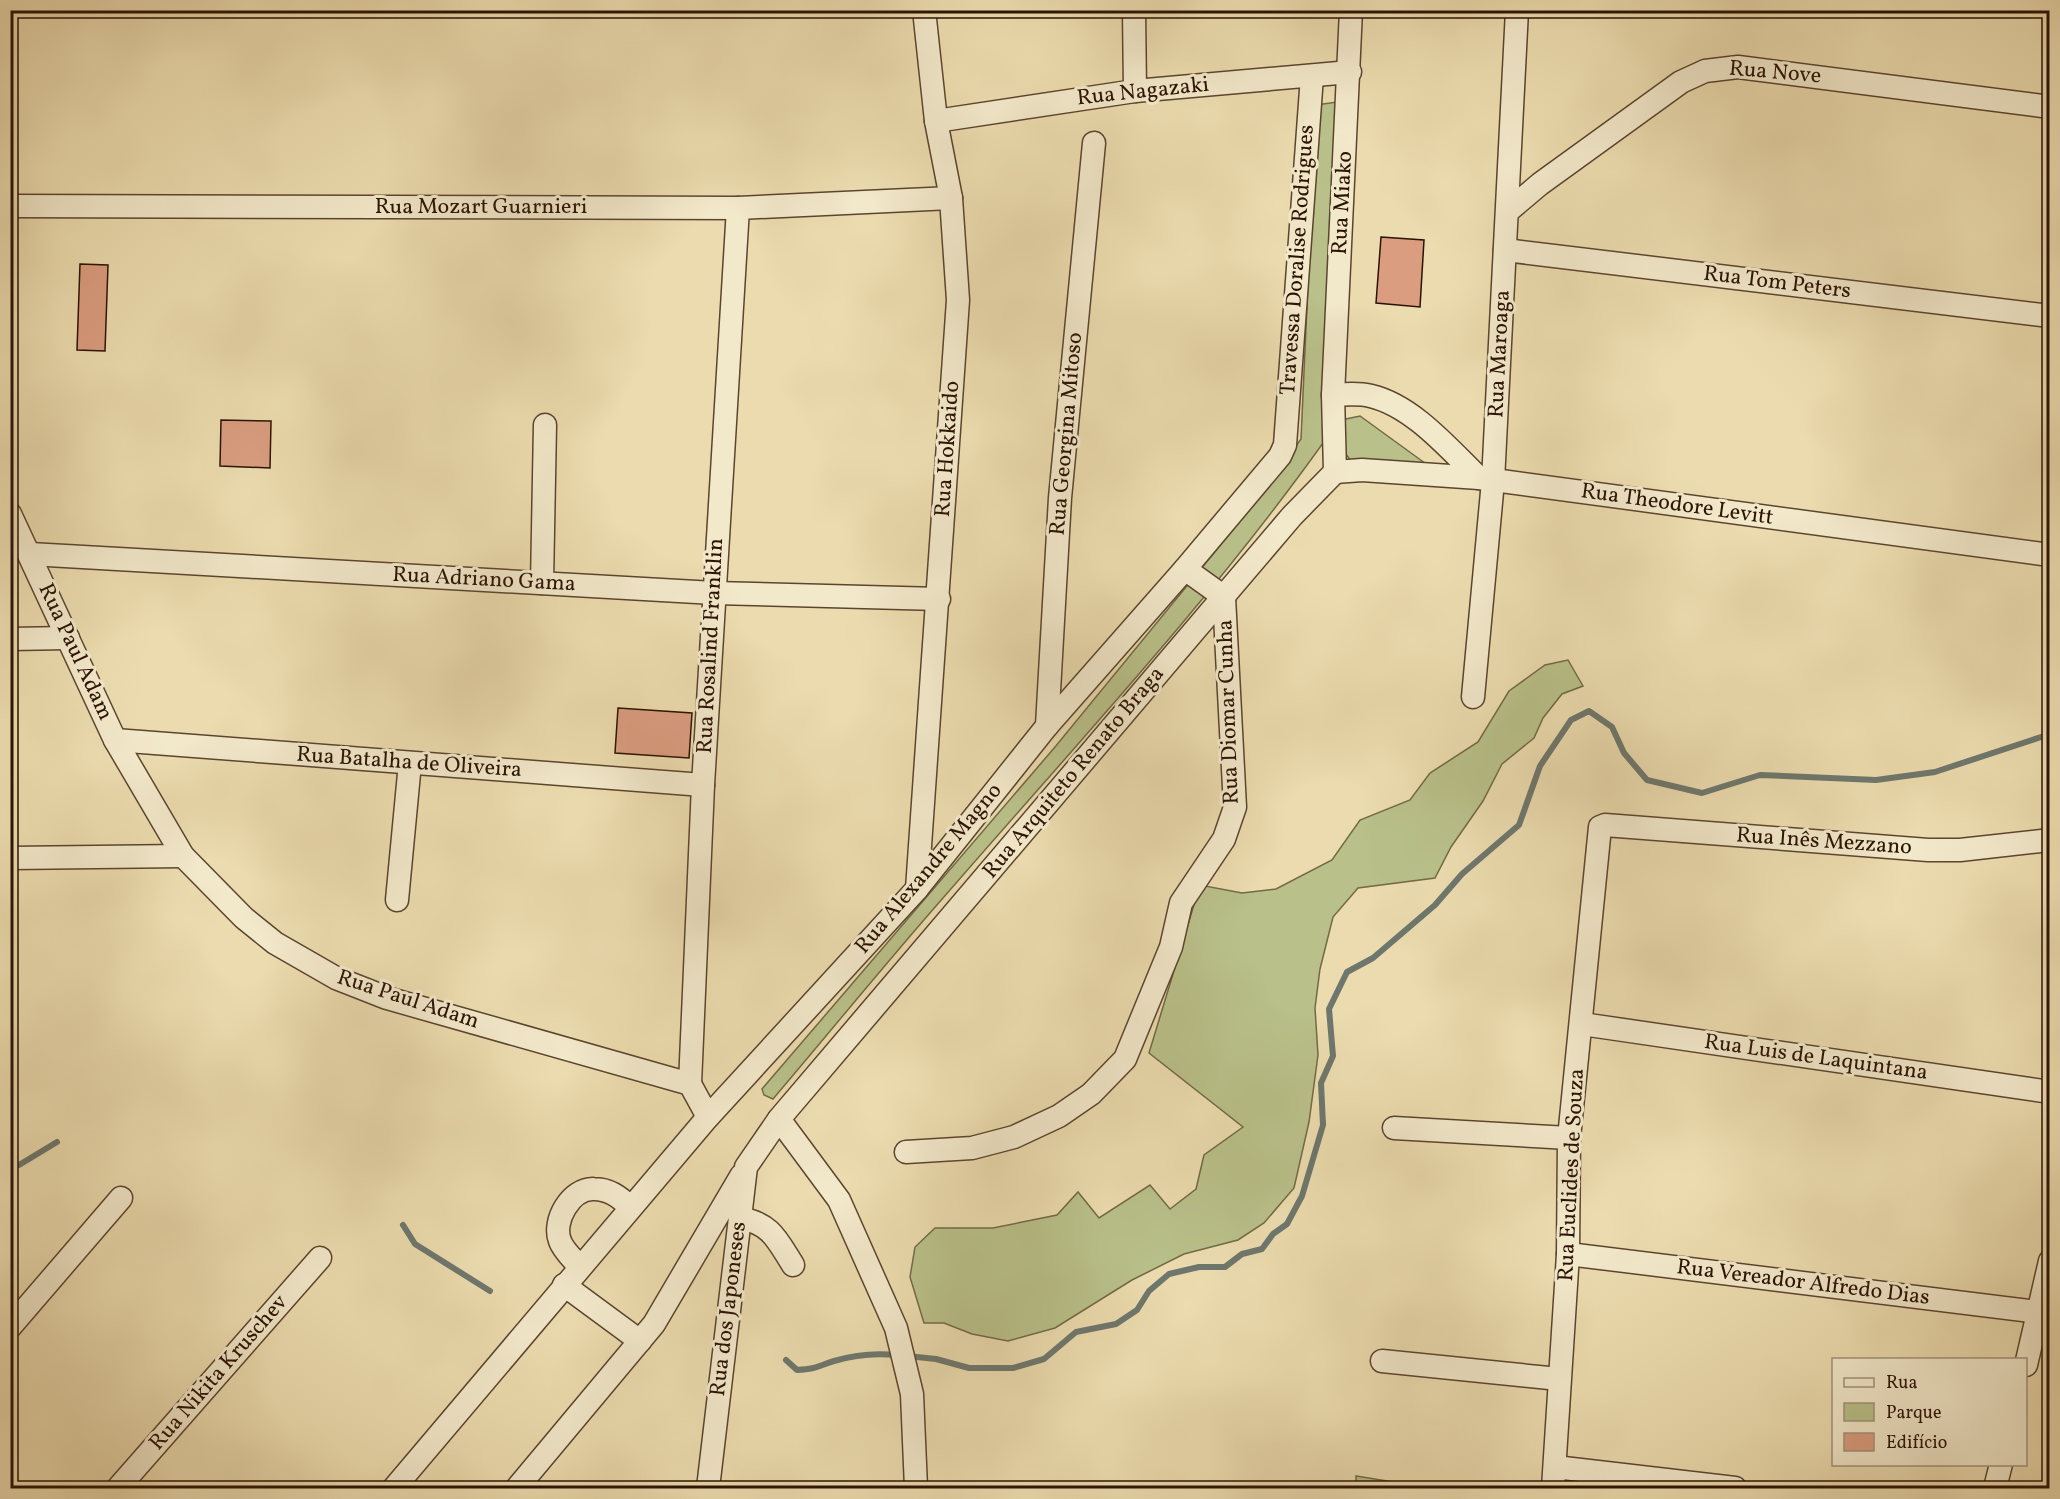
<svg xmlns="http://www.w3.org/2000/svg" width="2060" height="1499" font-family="Vollkorn,serif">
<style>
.green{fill:#b9c089;stroke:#726a46;stroke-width:1.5}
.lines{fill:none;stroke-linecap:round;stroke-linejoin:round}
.stream{stroke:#6e776d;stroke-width:6}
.building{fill:#da9d80;stroke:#2b1304;stroke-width:1.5}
.minor-casing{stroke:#5b452e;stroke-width:25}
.minor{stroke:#f2e8ca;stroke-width:22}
.labels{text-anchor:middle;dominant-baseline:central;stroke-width:6;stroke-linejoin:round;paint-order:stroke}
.street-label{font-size:22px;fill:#2b1304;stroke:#f2e8ca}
</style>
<rect width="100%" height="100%" fill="#ebdbae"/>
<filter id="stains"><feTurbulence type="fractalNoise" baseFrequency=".00333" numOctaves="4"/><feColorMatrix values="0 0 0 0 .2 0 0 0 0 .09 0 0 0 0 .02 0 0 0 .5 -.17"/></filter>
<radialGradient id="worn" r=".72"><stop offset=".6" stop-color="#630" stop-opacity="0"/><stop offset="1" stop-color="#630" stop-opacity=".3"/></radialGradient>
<g class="green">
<path d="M1337 102 1335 426 1346 419 1360 416 1440 474 1351 461 1332 435 1323 443C1208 604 1072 749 943 898 885 964 830 1032 773 1099L764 1095 762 1089 1055 747 1259 498 1301 439 1316 105Z"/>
<polygon points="1568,660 1583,686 1562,694 1543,718 1534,738 1502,764 1483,801 1451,847 1435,878 1358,888 1333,917 1320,969 1315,1008 1318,1055 1309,1122 1294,1188 1264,1223 1238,1240 1184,1254 1132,1280 1055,1328 1008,1341 972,1334 944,1323 924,1323 910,1277 915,1247 935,1228 993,1228 1057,1215 1078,1192 1099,1218 1150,1185 1170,1209 1196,1189 1204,1155 1243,1127 1149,1053 1200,885 1242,893 1276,889 1332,860 1360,820 1410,800 1430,773 1478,742 1509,691 1545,665"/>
<polygon points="1356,1476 1431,1488 1356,1488"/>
</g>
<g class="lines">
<g class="stream">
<polyline points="10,1163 19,1165 57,1142"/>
<polyline points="403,1225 415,1244 490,1291"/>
<polyline points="907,1356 936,1359 969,1368 1013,1368 1044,1359 1076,1332 1116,1324 1137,1310 1149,1291 1169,1274 1199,1267 1225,1267 1242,1254 1262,1249 1273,1234 1287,1224 1302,1196 1323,1125 1321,1083 1333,1056 1329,1009 1347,972 1373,958 1435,905 1462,874 1519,825 1540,766 1571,720 1589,711 1612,727 1624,753 1647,780 1702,793 1760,775 1876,780 1935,772 2041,737"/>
<path d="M786 1360 797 1370C818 1369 817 1366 834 1361 854 1355 876 1353 896 1355"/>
</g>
</g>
<g class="building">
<polygon points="1381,237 1424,240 1420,307 1376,303"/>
<polygon points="80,264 108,265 105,351 77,350"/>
<polygon points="221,420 271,421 270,468 220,466"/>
<polygon points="618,708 692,713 689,758 615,753"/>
</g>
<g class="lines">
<g class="minor-casing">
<g id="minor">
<polyline points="1134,10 1135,91"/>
<polyline points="936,121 1135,91 1350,72"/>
<polyline points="10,206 738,208 951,198"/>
<polyline points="1508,211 1540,184 1681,82 1705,71 1738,67 2050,107"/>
<polyline points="1505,250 2050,316"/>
<path d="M1333 395C1346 394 1359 393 1371 396 1413 406 1449 449 1479 478"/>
<polyline points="1335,472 1362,470 1479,478 2050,555"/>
<polyline points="10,514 115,740 183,856 244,918 275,943 336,978 387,998 690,1084 708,1117"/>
<polyline points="30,554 714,593 939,599"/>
<polyline points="542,583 545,425"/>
<polyline points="10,639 68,638"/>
<polyline points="1473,697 1493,481 1517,10"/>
<polyline points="1047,726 1060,498 1094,143"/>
<polyline points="115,740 703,785"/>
<polyline points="10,858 183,856"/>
<polyline points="917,889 958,300 951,198 936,121 924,10"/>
<polyline points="397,900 410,763"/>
<polyline points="1582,1024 2050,1092"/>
<polyline points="690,1084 703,785 738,208"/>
<polyline points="779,1119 839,1200 896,1328 912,1394 916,1488"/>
<polyline points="1394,1128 1569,1138"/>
<polyline points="906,1152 972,1148 1014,1137 1059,1116 1091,1094 1125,1059 1171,947 1181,903 1224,839 1235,807 1224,597 1185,569"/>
<path d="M740 1218C772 1224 777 1240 793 1265"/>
<polyline points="1568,1254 2038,1312"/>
<path d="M580 1267C573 1259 563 1250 560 1241 552 1221 571 1188 594 1189 610 1189 620 1198 631 1207"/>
<polyline points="564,1285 640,1341"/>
<polyline points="10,1327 121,1198"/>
<polyline points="1382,1361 1559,1379"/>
<polyline points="2026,1365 2050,1261"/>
<polyline points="1555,1467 1735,1488"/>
<polyline points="118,1488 320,1258"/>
<polyline points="394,1488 708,1117 917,889 1047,726 1185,569 1280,456 1285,445 1312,76"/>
<polyline points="517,1488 654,1324 741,1176"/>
<polyline points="708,1488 746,1167 779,1119 1292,516 1335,472 1333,395 1351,10"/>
<polyline points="1553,1488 1568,1254 1569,1138 1600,827 1605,825 1928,850 1960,850 2050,840"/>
<polyline points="1995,1488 2001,1464"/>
</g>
</g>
<use href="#minor" class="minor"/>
</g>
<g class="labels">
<g class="street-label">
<text transform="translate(1775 73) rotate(5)">Rua Nove</text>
<text transform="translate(1143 92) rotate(-6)">Rua Nagazaki</text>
<text transform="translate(1343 203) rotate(-87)">Rua Miako</text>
<text x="481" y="207">Rua Mozart Guarnieri</text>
<text transform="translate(1298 260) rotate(-86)">Travessa Doralise Rodrigues</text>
<text transform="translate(1777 283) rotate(7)">Rua Tom Peters</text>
<text transform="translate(1500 354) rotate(-87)">Rua Maroaga</text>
<text transform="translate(1067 434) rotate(-85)">Rua Georgina Mitoso</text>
<text transform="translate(948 449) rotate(-86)">Rua Hokkaido</text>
<text transform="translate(1677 505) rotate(8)">Rua Theodore Levitt</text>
<text transform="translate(484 580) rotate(3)">Rua Adriano Gama</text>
<text transform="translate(711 646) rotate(-87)">Rua Rosalind Franklin</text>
<text transform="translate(75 652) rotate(65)">Rua Paul Adam</text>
<text transform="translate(1229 712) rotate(-92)">Rua Diomar Cunha</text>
<text transform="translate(409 763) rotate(4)">Rua Batalha de Oliveira</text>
<text transform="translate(1074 773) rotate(-50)">Rua Arquiteto Renato Braga</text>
<text transform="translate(1824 842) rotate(4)">Rua Inês Mezzano</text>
<text transform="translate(929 869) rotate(-50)">Rua Alexandre Magno</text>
<text transform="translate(408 1000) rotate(18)">Rua Paul Adam</text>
<text transform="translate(1816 1058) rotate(8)">Rua Luis de Laquintana</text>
<text transform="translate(1572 1175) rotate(-87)">Rua Euclides de Souza</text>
<text transform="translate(1803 1283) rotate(7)">Rua Vereador Alfredo Dias</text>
<text transform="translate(729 1309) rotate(-83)">Rua dos Japoneses</text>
<text transform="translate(219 1373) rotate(-49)">Rua Nikita Kruschev</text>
</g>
</g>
<rect width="2060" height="1499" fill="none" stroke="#ebdbae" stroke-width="36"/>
<rect x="12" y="12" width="2036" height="1475" fill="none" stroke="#2b1304" stroke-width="3"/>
<rect x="18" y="18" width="2024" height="1463" fill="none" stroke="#2b1304" stroke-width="1.5"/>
<rect x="1832" y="1358" width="195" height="108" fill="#f2e8ca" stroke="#a2937b" stroke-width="1.5"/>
<rect x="1844" y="1378" width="30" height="9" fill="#f2e8ca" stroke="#a2937b" stroke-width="1.5"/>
<text x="1886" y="1388" font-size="18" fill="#2b1304">Rua</text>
<rect x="1844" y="1403" width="30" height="18" fill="#b9c089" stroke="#a2937b" stroke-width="1.5"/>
<text x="1886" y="1418" font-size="18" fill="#2b1304">Parque</text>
<rect x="1844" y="1433" width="30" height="18" fill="#da9d80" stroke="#a2937b" stroke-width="1.5"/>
<text x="1886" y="1448" font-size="18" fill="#2b1304">Edifício</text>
<rect width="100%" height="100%" filter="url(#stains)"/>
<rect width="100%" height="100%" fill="url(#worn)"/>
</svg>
